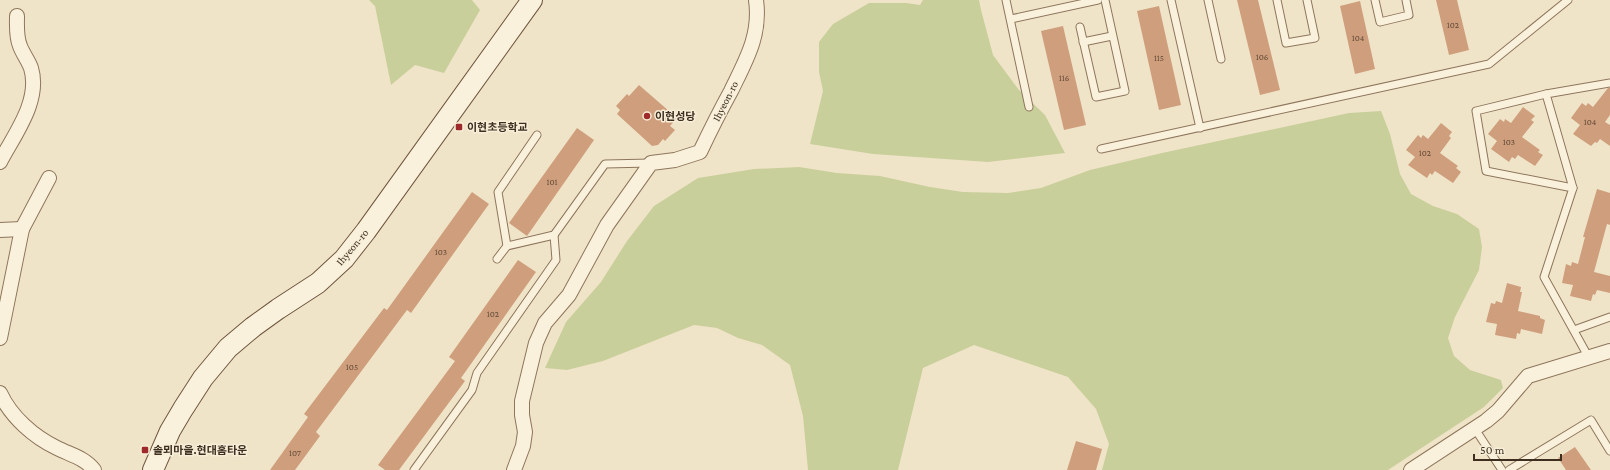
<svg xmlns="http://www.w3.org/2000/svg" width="1610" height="470" font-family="'Crimson Pro','Noto Sans KR',serif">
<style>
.green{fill:#c9cf9b}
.building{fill:#cf9f7d}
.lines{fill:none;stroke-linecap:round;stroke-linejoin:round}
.lane-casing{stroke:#8d765c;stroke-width:9}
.street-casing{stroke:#8d765c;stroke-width:16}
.secondary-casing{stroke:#6f573f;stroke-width:22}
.lane{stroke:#faf1dc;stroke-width:7}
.street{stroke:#faf1dc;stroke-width:14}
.secondary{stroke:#faf1dc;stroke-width:20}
.poi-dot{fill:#9e2a2b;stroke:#f7eed8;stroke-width:1.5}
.labels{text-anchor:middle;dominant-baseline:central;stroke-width:3;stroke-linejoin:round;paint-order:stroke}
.number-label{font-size:9px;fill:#624a37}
.street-label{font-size:11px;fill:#3d2e20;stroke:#f7eed8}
.poi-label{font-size:11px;font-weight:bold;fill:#3d2e20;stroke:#f7eed8;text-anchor:start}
</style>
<rect width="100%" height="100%" fill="#f0e4c8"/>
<g class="green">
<polygon points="369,0 472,0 480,10 444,73 415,65 391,85 375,6"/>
<polygon points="923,0 979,0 981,10 993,55 1019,90 1045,115 1065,153 988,162 873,154 810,144 823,91 819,72 819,42 833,24 869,3 906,3 920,5"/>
<polygon points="1381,111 1390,134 1400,174 1411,194 1433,206 1457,214 1479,229 1482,247 1479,270 1455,317 1448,338 1454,356 1470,370 1501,380 1503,388 1484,407 1388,470 1102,470 1109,444 1096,409 1068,377 974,345 923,368 898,470 808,470 803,416 790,365 762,345 738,338 717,328 694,325 603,361 567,370 545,368 566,322 601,282 627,241 654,206 698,178 754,169 799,167 837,173 880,176 930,187 963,192 1008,193 1041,188 1090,170 1162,153 1349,113"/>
</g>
<g class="building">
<polygon points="1237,0 1258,0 1280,90 1260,95"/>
<polygon points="1436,0 1457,0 1469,50 1449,55"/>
<polygon points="1360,1 1375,69 1355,74 1340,6"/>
<polygon points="1159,6 1181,105 1159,110 1137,11"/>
<polygon points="1063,26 1086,125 1064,130 1041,31"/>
<polygon points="639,85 677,118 670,126 675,130 665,141 663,139 658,145 652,146 617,114 620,110 616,106 627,94 629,96"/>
<polygon points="1608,88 1610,88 1610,115 1605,122 1610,125 1610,146 1600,139 1597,143 1595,142 1591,146 1573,134 1580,125 1571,118 1582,103 1586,106 1588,103 1593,107"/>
<polygon points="1523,107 1535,116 1531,120 1534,122 1522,137 1540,150 1538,152 1543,155 1535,166 1518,155 1515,159 1512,157 1509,162 1491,149 1497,141 1488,134 1500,119 1504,122 1505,119 1511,123"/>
<polygon points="1441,123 1452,132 1449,136 1451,138 1440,153 1458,166 1456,168 1461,172 1453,183 1435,171 1432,175 1430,173 1427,178 1408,165 1415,157 1406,150 1418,135 1421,138 1423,135 1428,139"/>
<polygon points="577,128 594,140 527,236 509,223"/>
<polygon points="1597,189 1610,193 1610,225 1607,224 1594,272 1610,276 1610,293 1597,290 1595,295 1593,294 1591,301 1570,296 1573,285 1562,283 1566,264 1571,266 1572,262 1578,264 1585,237 1583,237"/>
<polygon points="472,192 489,204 411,313 407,310 316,432 320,436 295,470 270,470 308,417 304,414 384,308 387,310"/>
<polygon points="518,260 536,272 461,378 465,381 399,470 385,470 378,465 455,361 449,357"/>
<polygon points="1507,283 1521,287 1520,292 1522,292 1518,311 1540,316 1540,318 1545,320 1542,334 1521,329 1520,334 1517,333 1516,339 1495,335 1497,324 1486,322 1491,303 1495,304 1496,301 1502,303"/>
<polygon points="1076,441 1102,449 1096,470 1067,470"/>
<polygon points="1575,447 1591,470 1566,470 1558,458"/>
</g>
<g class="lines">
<g class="lane-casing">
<g id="lane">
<polyline points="1006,0 1029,107"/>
<polyline points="1171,0 1200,128"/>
<polyline points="1208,0 1221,59"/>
<polyline points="1277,0 1286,43 1315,38 1307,0"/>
<polyline points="1375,0 1380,22 1409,15 1406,0"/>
<polyline points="1011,19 1098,0"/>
<polyline points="1080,27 1096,97 1125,91 1105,0"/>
<polyline points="1083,42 1112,36"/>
<polyline points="1546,94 1476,111 1486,171 1573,188"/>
<polyline points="1101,149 1489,64 1568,0"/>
<polyline points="507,246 498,192 537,135"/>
<polyline points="497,259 507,246 554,235 605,164 651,163"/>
<polyline points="1574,330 1610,317"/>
<polyline points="1589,358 1544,277 1573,188 1546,94 1610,83"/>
<polyline points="1475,429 1502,470"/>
<polyline points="414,470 472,390 477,373 556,260 554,235"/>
<polyline points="1509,470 1591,420 1610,451"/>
</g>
</g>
<g class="street-casing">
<g id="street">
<path d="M0 162C14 135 41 101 31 68 28 60 23 54 20 46 16 37 17 26 17 16"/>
<polyline points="0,230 22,229"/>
<polyline points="0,338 22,229 49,178"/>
<path d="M0 393C11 417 34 437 57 448 71 455 85 458 94 470"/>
<path d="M514 470 523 446 525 432 522 415V401L536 343 545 323 569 295 607 225 651 163 675 160 700 152C710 131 720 111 731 91 746 60 761 35 756 0"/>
<polyline points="1411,470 1486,421 1498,411 1528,376 1610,351"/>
</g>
</g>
<g class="secondary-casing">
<polyline id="secondary" points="153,470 170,431 183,409 203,378 228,348 253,327 278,309 318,283 344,259 366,231 532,0"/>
</g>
<use href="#lane" class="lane"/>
<use href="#street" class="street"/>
<use href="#secondary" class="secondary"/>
</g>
<g class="poi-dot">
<circle cx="647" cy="116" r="4"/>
<rect x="455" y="123" width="8" height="8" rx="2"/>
<rect x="141" y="446" width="8" height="8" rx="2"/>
</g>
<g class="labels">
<g class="number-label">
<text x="1453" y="25">102</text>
<text x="1358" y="38">104</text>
<text x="1262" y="57">106</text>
<text x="1159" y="58">115</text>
<text x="1064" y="78">116</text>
<text x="1590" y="122">104</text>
<text x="1509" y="142">103</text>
<text x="1425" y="153">102</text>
<text x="552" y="182">101</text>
<text x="441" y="252">103</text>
<text x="493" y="314">102</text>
<text x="352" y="367">105</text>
<text x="295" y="453">107</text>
</g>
<g class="street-label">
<text transform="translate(725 101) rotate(-63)">Ihyeon-ro</text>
<text transform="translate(352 247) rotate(-50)">Ihyeon-ro</text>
</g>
<g class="poi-label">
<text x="655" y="116">이현성당</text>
<text x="467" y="127">이현초등학교</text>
<text x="153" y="450">솔뫼마을.현대홈타운</text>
</g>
</g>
<path d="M1474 454v6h87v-6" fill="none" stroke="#3d2e20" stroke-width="2"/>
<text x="1480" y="454" font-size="12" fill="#3d2e20" stroke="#f7eed8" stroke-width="3" paint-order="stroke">50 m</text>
</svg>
